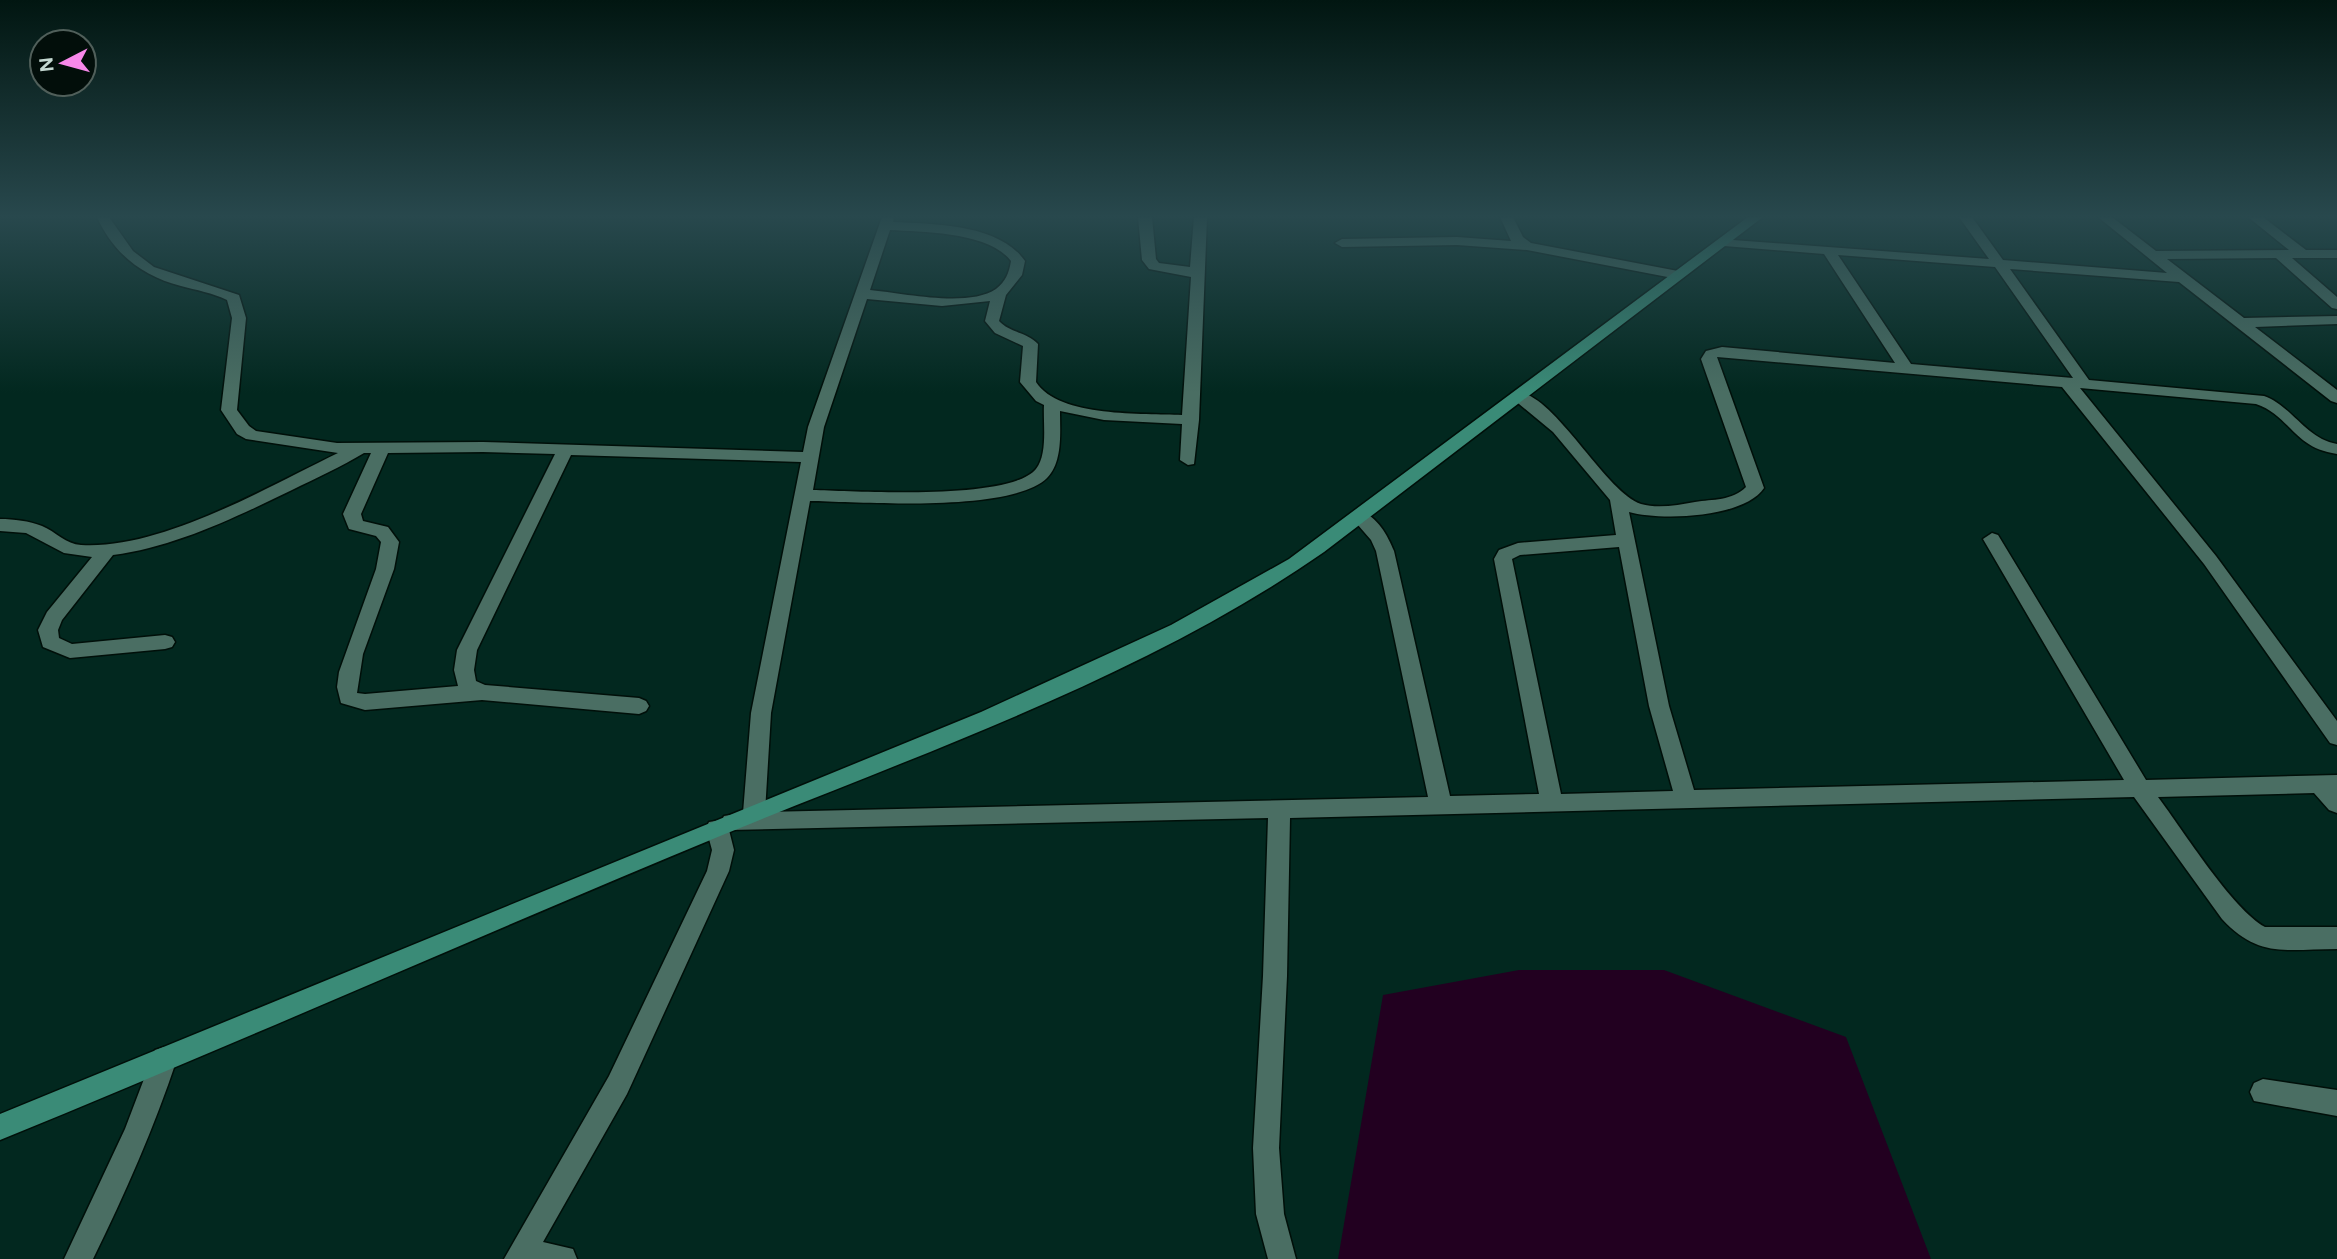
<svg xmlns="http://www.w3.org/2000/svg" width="2337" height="1259" font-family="Figtree,sans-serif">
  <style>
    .water { fill: #220020 }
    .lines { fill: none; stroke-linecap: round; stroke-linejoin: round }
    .minor-casing { stroke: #000f09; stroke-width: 3 }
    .primary-casing { stroke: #000f09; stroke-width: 3 }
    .minor { fill: #4a6e63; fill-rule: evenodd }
    .primary { fill: #3a8b77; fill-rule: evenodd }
  </style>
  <rect width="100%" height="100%" fill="#02281f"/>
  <polygon class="water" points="1519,970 1664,970 1846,1037 1931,1259 1338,1259 1383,995"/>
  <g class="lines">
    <g class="minor-casing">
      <g id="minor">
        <path d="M97,217H109L133,251L154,267L239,295L246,318L237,410L249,426L256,431L337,443L483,442L803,452L808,427L882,217H894L893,222C935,224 999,224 1025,261L1022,275L1006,295L999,321C1010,333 1027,332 1038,344L1036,382C1059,418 1144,413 1182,415L1191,277L1149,269L1142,260L1138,217H1152L1156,259L1159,263L1190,267L1194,217H1207L1199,420L1194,464L1188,465L1180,460L1182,424L1104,420L1060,411C1060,432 1063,462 1047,478C1011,513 861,502 810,501L771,713L765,812L1428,797L1376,551L1371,540L1351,517L1360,511C1377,516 1388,536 1394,551L1450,796L1539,794L1494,559L1499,550L1518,543L1616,535L1610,500L1553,432L1513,399L1511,396L1513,393C1549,384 1604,492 1641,504C1658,509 1678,505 1695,502C1713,499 1732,501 1746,487L1701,359L1706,351L1722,347L1895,363L1824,254L1724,246L1719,245V239L1989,259L1959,217H1972L2003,260L2167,273L2098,217H2112L2156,251L2289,250L2248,217H2263L2306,250H2337V258H2292L2337,297V309L2332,308L2276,258L2167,259L2244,318L2337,316V324L2255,327L2337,390V403L2331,401L2179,282L2010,269L2089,380L2264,396C2292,406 2306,439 2337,444V454C2293,448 2291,416 2256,404L2080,388L2216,556L2337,721V745L2330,743L2204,564L2062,387L1717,357L1764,488C1744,518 1661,521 1629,512L1669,706L1694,790L2124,780L1983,539L1992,533L1998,535L2146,780L2337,775V813L2329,810L2314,793L2158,797C2183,830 2232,909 2265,927H2337V949C2287,949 2259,959 2222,919L2134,797L1290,818L1287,976L1279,1148L1284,1214L1296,1259H1268L1256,1214L1253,1148L1263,976L1268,818L729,830L734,850L729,871L627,1094L543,1242L573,1249L577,1259H504L609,1076L707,871L712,850L706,828L709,822L722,820L724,816L743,813L751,713L801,462L571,455L477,650L474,670L476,681L485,685L639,698L646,701L649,706L646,711L639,714L482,700L365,710L341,703L337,687L339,672L376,569L381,542L376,536L349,529L343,514L371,453H364C341,467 316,478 292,490C236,517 175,547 113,555L62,620L58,630L59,638L72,644L165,635L172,637L175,642L172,647L165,649L70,658L43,647L38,630L47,612L92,557L64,553L26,533L0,531V519C14,519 29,521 42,526C56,532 66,544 81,545C160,550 268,487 338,453L246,439L237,434L221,410L232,318L227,300C213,293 196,290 181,286C142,276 113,253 97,217ZM890,230C924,232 989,232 1011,261C1009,273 1006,281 996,289C968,308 902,293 870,290ZM1838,255L1995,267L2073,378L1911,364ZM867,299L942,306L990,301L985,321L995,333L1023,346L1020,382L1036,401L1044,405C1043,423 1048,454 1036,469C1010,501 854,491 813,490L824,427ZM483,452L555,454L457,650L454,670L458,686L365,694L357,693L363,654L394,569L399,542L388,527L363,521L361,514L388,453ZM1619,547L1649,706L1673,791L1561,794L1512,559L1520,555Z"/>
        <polygon points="1500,217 1513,217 1523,237 1531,243 1678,271 1685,275 1678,279 1527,250 1457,245 1342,247 1335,243 1342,239 1457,237 1511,241"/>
        <path d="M164,1047L173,1050L177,1059C154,1128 125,1194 93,1259H64L125,1129L155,1050Z"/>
        <polygon points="2263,1079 2337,1090 2337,1116 2254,1101 2250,1092 2254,1083"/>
      </g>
    </g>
    <g class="primary-casing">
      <path id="primary" d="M1748,217H1763L1324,552C1146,676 925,752 725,834C483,934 243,1041 0,1140V1114L981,712L1171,625L1289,559Z"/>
    </g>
    <use href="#minor" class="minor"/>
    <use href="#primary" class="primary"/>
  </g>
  <linearGradient id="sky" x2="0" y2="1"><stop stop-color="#011611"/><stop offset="0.55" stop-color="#28484d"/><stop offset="1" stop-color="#28484d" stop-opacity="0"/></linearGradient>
  <rect width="2337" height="393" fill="url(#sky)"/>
  <g transform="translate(63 63) rotate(264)"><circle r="33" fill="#020e0a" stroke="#505f5a" stroke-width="2"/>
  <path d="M0-5L12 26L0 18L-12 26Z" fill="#f888ea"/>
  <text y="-10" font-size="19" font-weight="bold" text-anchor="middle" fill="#c4d8d1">N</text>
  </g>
</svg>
